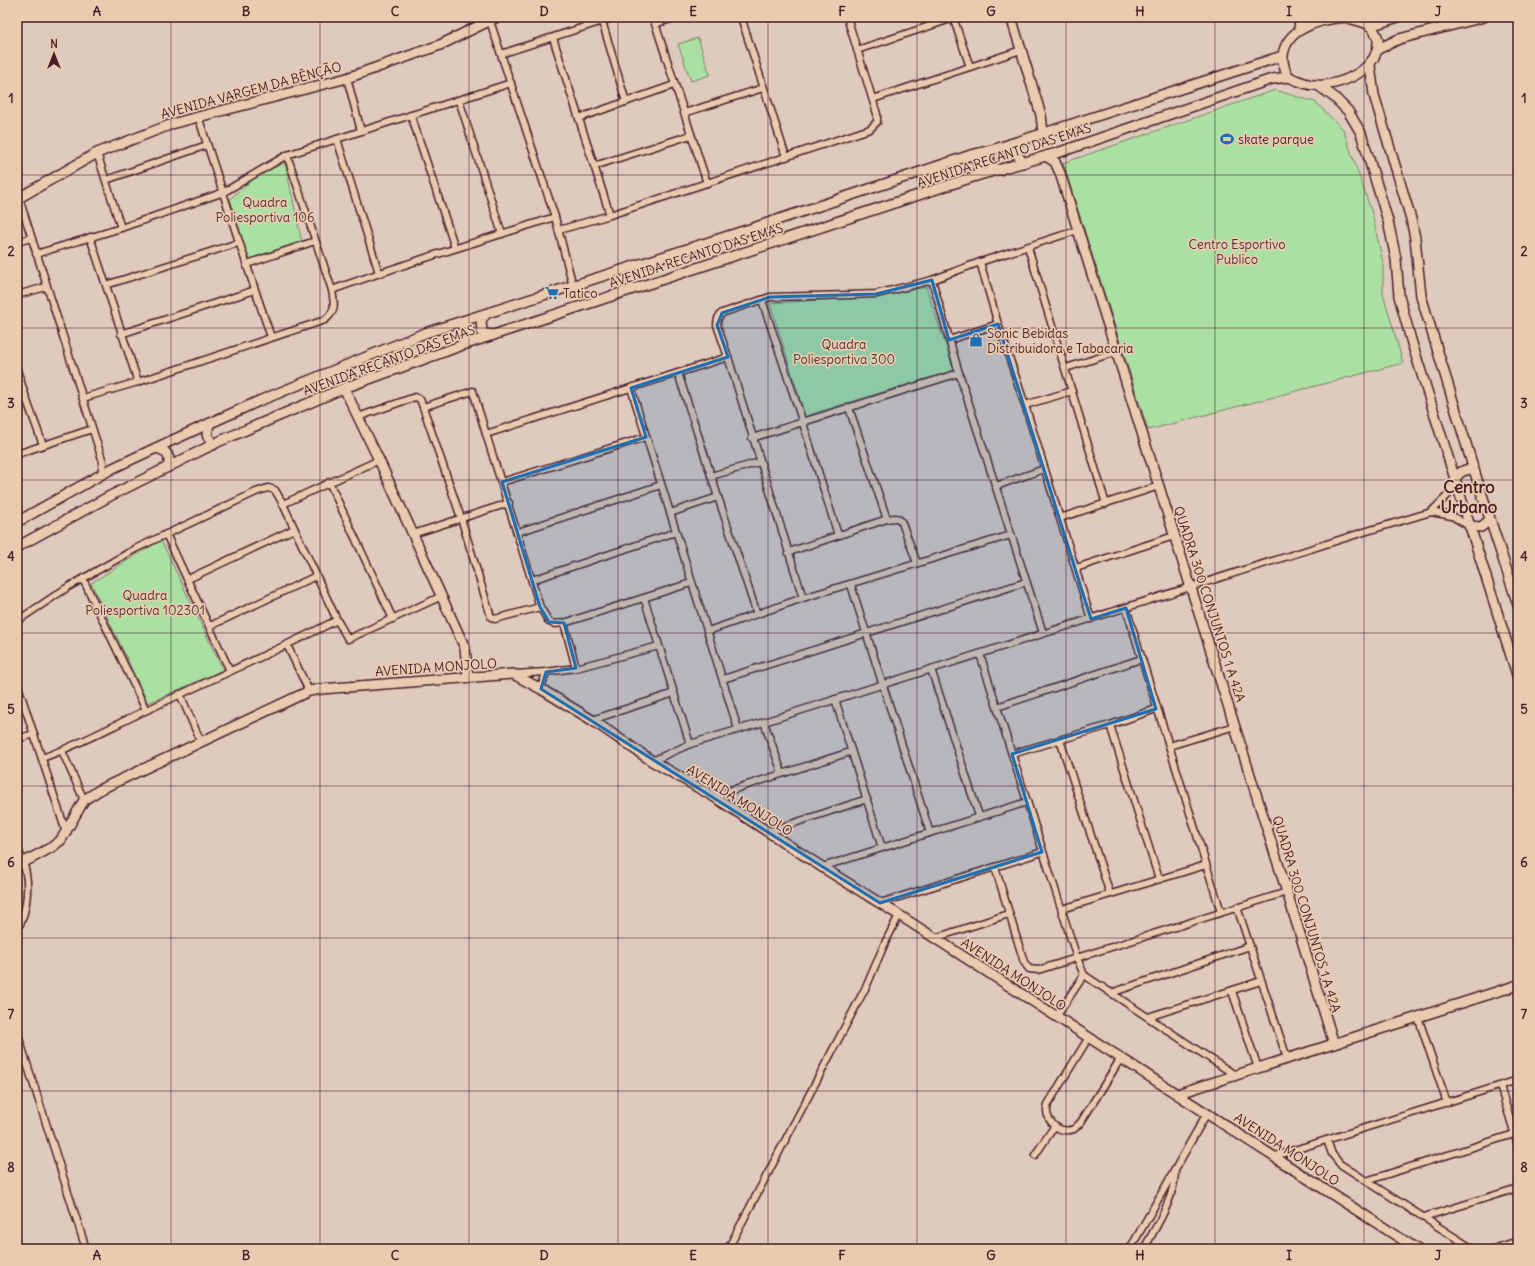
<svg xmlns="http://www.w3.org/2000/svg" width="1535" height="1266" font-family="Delius,sans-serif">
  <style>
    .green { fill: #aae0a2; stroke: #7a8066 }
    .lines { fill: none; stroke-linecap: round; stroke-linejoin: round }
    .street-casing { stroke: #4a1f2b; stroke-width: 9 }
    .secondary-casing { stroke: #4a1f2b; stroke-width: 12 }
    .street { stroke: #e9cbb0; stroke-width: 6 }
    .secondary { stroke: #e9cbb0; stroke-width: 9 }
    .marked { fill: #1f6fb2; fill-opacity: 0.2; stroke: #1f6fb2; stroke-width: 3; stroke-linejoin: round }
    .grid { fill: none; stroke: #4a1f2b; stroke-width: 1; stroke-opacity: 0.55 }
    .labels { text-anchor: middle; stroke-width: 3.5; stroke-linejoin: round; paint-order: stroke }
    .street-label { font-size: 13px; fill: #4a1f2b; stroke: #e9cbb0 }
    .poi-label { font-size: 13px; fill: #4a1f2b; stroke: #e9cbb0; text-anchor: start }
    .park-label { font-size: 13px; fill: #543237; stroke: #e9cbb0 }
    .district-label { font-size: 17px; font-weight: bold; fill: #4a1f2b; stroke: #e9cbb0 }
    .neatline { fill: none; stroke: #4a1f2b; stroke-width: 1.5 }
    .grid-label { font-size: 13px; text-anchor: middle; font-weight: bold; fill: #4a1f2b }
  </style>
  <rect width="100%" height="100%" fill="#dfcabe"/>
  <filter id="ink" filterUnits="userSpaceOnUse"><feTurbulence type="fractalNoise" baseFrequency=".025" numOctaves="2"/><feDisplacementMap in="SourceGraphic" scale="8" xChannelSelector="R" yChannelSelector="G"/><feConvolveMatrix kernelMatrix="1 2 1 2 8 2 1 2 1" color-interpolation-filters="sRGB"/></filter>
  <g filter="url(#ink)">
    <g class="green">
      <polygon points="698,38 710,75 691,81 678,44"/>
      <polygon points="1275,90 1315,102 1343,129 1372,213 1383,263 1383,293 1403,363 1148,430 1063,163"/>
      <polygon points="285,163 302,242 249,260 230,199 258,174"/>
      <polygon points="926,287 954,370 805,416 770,303 878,297"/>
      <polygon points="161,540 223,670 148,703 91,583"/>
    </g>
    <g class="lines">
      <g class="street-casing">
        <g id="street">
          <polyline points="653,17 707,183"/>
          <polyline points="741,17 786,157"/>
          <polyline points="953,17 970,67"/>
          <polyline points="490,21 555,217 573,286"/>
          <polyline points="602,21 626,102"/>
          <polyline points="655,24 677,17"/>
          <polyline points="553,38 610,215"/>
          <polyline points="857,50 954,18"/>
          <polyline points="501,54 615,17"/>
          <polyline points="347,78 361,131"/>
          <polyline points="873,99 1021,50"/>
          <polyline points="459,100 502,234"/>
          <polyline points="684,113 763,88"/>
          <polyline points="411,115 455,248"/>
          <path d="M198,116C222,190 246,264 271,337"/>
          <polyline points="579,118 674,85"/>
          <polyline points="337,139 379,273"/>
          <polyline points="97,153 121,228"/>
          <polyline points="594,166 691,135"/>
          <polyline points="106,180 207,145"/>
          <polyline points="19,198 103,462 101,475"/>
          <polyline points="559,230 610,215 870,129 877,122 877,114 847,17"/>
          <polyline points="90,237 138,382"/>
          <polyline points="17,242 31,238"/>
          <polyline points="1028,247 1106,504"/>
          <polyline points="36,254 121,228 224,192 287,155 511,83"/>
          <polyline points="980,262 998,324 1025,405 1091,619"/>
          <polyline points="247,264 315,241"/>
          <polyline points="932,280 959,373 1043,633"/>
          <polyline points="106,285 238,243"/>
          <path d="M332,290C405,263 480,241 555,217"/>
          <polyline points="17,295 46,287"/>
          <polyline points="762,300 803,423 838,535"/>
          <polyline points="121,334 255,290"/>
          <polyline points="949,340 998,324"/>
          <polyline points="728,357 803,598"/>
          <polyline points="1066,368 1116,352"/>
          <polyline points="17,370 26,398 43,445"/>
          <polyline points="678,373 718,497 757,614"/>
          <polyline points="631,388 738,729"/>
          <path d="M83,398L138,382L325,320C337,310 334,304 332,290L287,155"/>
          <polyline points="17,401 26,398"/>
          <polyline points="1025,405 1072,391"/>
          <polyline points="423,407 461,518 491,617 495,619 540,607"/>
          <polyline points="849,408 887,519"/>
          <path d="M358,417L415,397L420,399L423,407L473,391L486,434L728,357L717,325C717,320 718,316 722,313L770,297L851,295L876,294L893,290L932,280L980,262L1078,230"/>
          <polyline points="486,434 540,607 549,622 555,624 564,623 691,583"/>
          <polyline points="752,438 959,373"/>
          <polyline points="17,454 92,429"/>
          <polyline points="711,476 760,462"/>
          <polyline points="329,482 393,619"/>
          <polyline points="502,482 646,437"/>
          <polyline points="996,486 1044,469"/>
          <polyline points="283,504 379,460"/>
          <polyline points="1431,512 1448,495 1455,479"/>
          <polyline points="670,513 718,497"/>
          <polyline points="1060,518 1159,486"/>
          <polyline points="518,532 661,485"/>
          <polyline points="166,534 230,671"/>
          <polyline points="413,534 509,503"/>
          <path d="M789,552L887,519C894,518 898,516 902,523L917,563"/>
          <polyline points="1076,568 1174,536"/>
          <polyline points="83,579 146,710"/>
          <polyline points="188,579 294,529"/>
          <polyline points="532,580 676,532"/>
          <polyline points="851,585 930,833"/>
          <polyline points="644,598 690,744"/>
          <polyline points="1126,608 1221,912"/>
          <polyline points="17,621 68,587 137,548 256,492 268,488 275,490 283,504 337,620 348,639 442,596"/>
          <polyline points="564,623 576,668"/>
          <polyline points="210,626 316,576"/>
          <polyline points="708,631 803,598 1011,535"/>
          <polyline points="287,645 309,691"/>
          <polyline points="980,654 1077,958 1084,975 1235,1075"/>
          <polyline points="931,669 979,816"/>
          <polyline points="515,674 546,672 576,668 659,646"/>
          <polyline points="723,679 1026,582"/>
          <polyline points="17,683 66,832"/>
          <polyline points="541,689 546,672"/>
          <polyline points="180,694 201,742"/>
          <polyline points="835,699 882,848"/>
          <polyline points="997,707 1141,659"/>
          <polyline points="592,720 674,693"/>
          <polyline points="764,722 782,773"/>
          <polyline points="1110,725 1159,879"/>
          <polyline points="17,739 34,734"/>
          <polyline points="1060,740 1110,894"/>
          <polyline points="1169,746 1235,726"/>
          <polyline points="62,751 84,800"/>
          <polyline points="1012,754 1110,725 1156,709"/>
          <path d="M42,758C79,745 112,726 147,710C210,680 274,652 337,620"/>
          <polyline points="652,761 690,744 764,722 1364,532 1431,512 1452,516 1469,526"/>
          <polyline points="713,796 850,752"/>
          <polyline points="767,832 867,799"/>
          <path d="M17,847C20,855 25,865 26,874C29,889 26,917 17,929"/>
          <polyline points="1042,852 995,867 1024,962 1029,969 1038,970 1287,892"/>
          <polyline points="822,867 1027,802"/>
          <polyline points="880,903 995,867"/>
          <polyline points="1237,907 1287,1058"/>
          <polyline points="1062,909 1206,865"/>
          <polyline points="935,938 1009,914"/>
          <polyline points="1232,991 1258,1068"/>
          <polyline points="1111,993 1250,946"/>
          <polyline points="1056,1017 1084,975"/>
          <polyline points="1148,1017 1261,981"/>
          <polyline points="1418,1017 1447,1103"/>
          <polyline points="17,1032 86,1249"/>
          <path d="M1089,1037L1048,1104C1043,1119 1058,1135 1074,1129C1076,1127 1079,1124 1081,1122L1121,1058"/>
          <polyline points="1500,1086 1518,1145"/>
          <polyline points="1327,1140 1332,1154 1340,1164 1473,1249"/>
          <polyline points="1035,1155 1054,1127"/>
          <polyline points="1275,1156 1518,1080"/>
          <polyline points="1366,1181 1514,1134"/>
          <polyline points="1424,1217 1518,1188"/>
          <polyline points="728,1249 867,985 884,945 899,915"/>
          <polyline points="1130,1249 1207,1113"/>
          <path d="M1144,1249C1156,1226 1174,1200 1175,1173"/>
          <polyline points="1493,1249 1518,1241"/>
        </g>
      </g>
      <g class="secondary-casing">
        <g id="secondary">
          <polyline points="1011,17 1041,115 1043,133"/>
          <path d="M1346,17C1353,20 1363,21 1369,25C1373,28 1378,36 1378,41C1380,72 1330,92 1304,83C1300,81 1293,80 1290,77C1287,75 1285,70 1284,66C1280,52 1287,38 1300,30C1314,21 1330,18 1346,17Z"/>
          <polyline points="1370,26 1398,17"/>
          <polyline points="1299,30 1300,17"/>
          <polyline points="1378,49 1399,39 1484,17"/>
          <polyline points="1370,65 1374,95 1411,219 1415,238 1421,296 1474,470 1518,605"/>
          <polyline points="1319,86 1334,97 1348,111 1361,133 1388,221 1396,259 1399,296 1411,340 1518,678"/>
          <polyline points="1010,144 1023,163"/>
          <polyline points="995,149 991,152 988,160 992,167 1000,170"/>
          <polyline points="971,155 976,158 980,167 976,176"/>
          <polyline points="1046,156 1055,162 1060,173 1287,892 1334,1044"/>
          <polyline points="17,199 97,153 175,123 347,78 440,45 497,17"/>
          <polyline points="486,314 481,320 482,332 485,334 494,335"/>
          <path d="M457,323L466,325C472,333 469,339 461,345"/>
          <polyline points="344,388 379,460 465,648 468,677"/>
          <polyline points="209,424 207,435 213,445"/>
          <path d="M156,448C167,450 171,457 168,467"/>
          <path d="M1455,479C1459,472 1465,468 1474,470"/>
          <polyline points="17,522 113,468 173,440 259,401 425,333 756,227 971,155 995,149 1282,56"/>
          <polyline points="1469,526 1481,527 1490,520"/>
          <polyline points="17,547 110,496 220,441 344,388 460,346 976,176 1060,152 1272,79 1289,77"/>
          <polyline points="17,866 52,847 61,840 84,800 101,789 309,691 321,689 513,674 541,689 592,720 652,761 713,796 822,867 899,915 1417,1249"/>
          <polyline points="1177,1094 1518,985"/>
        </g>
      </g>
      <use href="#street" class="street"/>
      <use href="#secondary" class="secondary"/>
    </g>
  </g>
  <path class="marked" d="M932,280L949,340L998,324L1091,619L1126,608L1156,709L1012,754L1042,852L880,903L541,689L546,672L576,668L564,623L549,622L540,607L502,482L646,437L631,388L728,357L717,325L722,313L770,297L876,294Z"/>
  <path class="grid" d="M171,17V1249M320,17V1249M469,17V1249M618,17V1249M768,17V1249M917,17V1249M1066,17V1249M1215,17V1249M1364,17V1249M17,175H1518M17,328H1518M17,480H1518M17,633H1518M17,786H1518M17,938H1518M17,1091H1518"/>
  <defs>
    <g id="stadium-bare" transform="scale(1.08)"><path d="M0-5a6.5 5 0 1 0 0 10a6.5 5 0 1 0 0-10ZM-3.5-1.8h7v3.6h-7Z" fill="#1f6fb2" stroke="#e9cbb0" stroke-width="2.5" paint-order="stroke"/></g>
    <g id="supermarket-bare" transform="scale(1.08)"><path d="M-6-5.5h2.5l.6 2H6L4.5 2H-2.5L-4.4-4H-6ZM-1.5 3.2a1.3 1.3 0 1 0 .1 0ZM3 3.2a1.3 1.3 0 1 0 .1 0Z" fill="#1f6fb2" stroke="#e9cbb0" stroke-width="2.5" paint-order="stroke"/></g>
    <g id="shop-bare" transform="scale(1.08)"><path d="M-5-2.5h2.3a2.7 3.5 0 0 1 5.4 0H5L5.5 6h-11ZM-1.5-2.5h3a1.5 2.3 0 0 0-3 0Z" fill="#1f6fb2" stroke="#e9cbb0" stroke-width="2.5" paint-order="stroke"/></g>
  </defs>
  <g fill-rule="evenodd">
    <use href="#stadium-bare" x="1227" y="139"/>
    <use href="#supermarket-bare" x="552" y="293"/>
    <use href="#shop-bare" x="976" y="340"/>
  </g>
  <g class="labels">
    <g class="street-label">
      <text transform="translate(251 90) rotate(-15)" y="5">AVENIDA VARGEM DA BÊNÇÃO</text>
      <text transform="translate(1004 155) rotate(-18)" y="5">AVENIDA RECANTO DAS EMAS</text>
      <text transform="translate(696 255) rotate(-18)" y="5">AVENIDA RECANTO DAS EMAS</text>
      <text transform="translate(389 360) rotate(-20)" y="5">AVENIDA RECANTO DAS EMAS</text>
      <text transform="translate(1210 604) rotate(72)" y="5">QUADRA 300 CONJUNTOS 1 A 42A</text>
      <text transform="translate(436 667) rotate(-4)" y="5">AVENIDA MONJOLO</text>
      <text transform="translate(740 800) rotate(32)" y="5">AVENIDA MONJOLO</text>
      <text transform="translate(1307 914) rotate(73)" y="5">QUADRA 300 CONJUNTOS 1 A 42A</text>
      <text transform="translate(1014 974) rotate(33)" y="5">AVENIDA MONJOLO</text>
      <text transform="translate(1287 1149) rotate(33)" y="5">AVENIDA MONJOLO</text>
    </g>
    <g class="poi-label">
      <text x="1238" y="144">skate parque</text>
      <text x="563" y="298">Tatico</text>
      <text x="987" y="338">Sonic Bebidas<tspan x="987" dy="15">Distribuidora e Tabacaria</tspan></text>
    </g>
    <g class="park-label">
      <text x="265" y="207">Quadra<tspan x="265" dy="15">Poliesportiva 106</tspan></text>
      <text x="1237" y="249">Centro Esportivo<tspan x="1237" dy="15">Publico</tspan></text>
      <text x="844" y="349">Quadra<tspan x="844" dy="15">Poliesportiva 300</tspan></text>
      <text x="145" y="600">Quadra<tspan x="145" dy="15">Poliesportiva 102301</tspan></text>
    </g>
    <g class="district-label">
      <text x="1469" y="493">Centro<tspan x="1469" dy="20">Urbano</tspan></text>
    </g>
  </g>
  <rect width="1535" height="1266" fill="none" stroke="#e9cbb0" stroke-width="44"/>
  <g transform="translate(54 54)" stroke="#e9cbb0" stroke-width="3" paint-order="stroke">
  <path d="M0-3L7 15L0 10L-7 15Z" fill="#4a1f2b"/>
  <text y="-6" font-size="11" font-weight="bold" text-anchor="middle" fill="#4a1f2b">N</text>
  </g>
  <rect x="22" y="22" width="1491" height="1222" class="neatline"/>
  <g class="grid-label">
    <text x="97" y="16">A</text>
    <text x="246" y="16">B</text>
    <text x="395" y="16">C</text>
    <text x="544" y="16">D</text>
    <text x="693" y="16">E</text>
    <text x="842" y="16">F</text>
    <text x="991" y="16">G</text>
    <text x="1140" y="16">H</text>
    <text x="1289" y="16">I</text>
    <text x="1438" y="16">J</text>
    <text x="11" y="103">1</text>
    <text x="1524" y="103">1</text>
    <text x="11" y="256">2</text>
    <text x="1524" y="256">2</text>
    <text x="11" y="408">3</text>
    <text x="1524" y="408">3</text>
    <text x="11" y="561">4</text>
    <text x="1524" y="561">4</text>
    <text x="11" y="714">5</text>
    <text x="1524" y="714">5</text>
    <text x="11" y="867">6</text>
    <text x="1524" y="867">6</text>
    <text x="11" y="1019">7</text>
    <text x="1524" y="1019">7</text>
    <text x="11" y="1172">8</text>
    <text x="1524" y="1172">8</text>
    <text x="97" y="1260">A</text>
    <text x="246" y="1260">B</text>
    <text x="395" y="1260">C</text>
    <text x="544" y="1260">D</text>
    <text x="693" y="1260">E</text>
    <text x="842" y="1260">F</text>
    <text x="991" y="1260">G</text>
    <text x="1140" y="1260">H</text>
    <text x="1289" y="1260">I</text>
    <text x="1438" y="1260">J</text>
  </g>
</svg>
